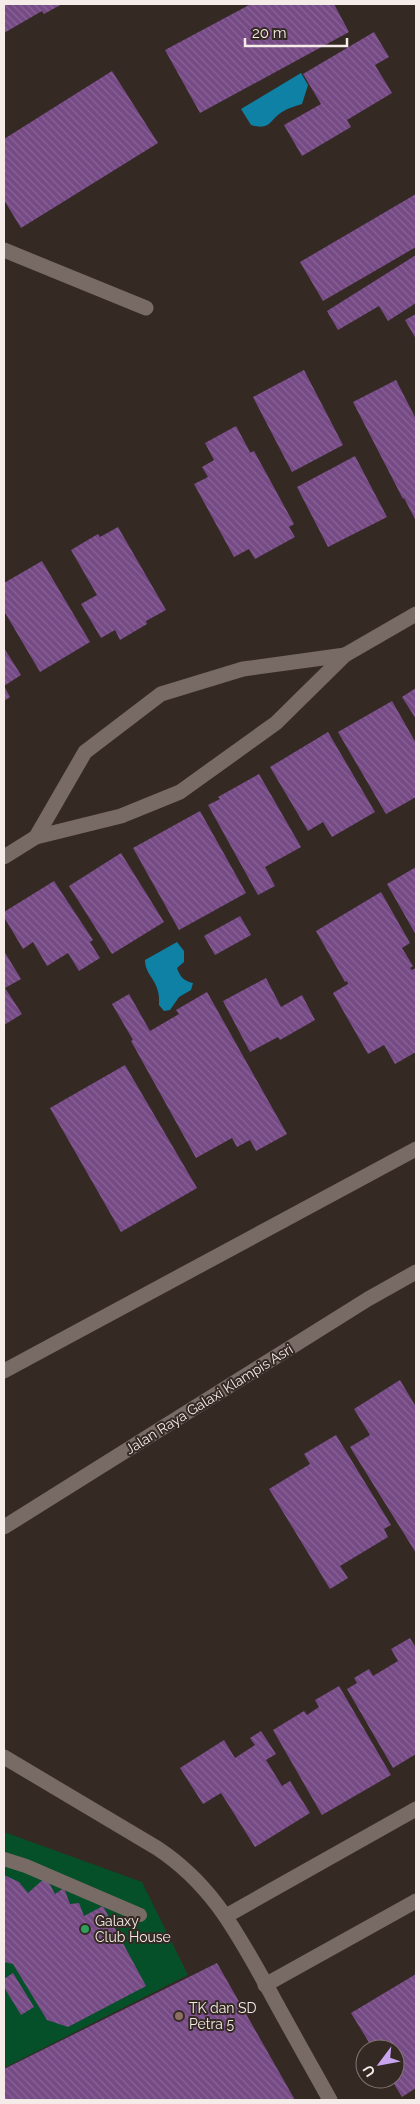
<svg xmlns="http://www.w3.org/2000/svg" width="420" height="2104" font-family="Raleway,sans-serif">
  <style>
    .grass { fill: #054f29 }
    .water { fill: #0f81a4 }
    .building { fill: url(#building-back-hatch) }
    .lines { fill: none; stroke-linecap: round; stroke-linejoin: round }
    .lane { stroke: #786a64; stroke-width: 14 }
    .street { stroke: #786a64; stroke-width: 15 }
    .leisure-dot { fill: #2e9e5b; stroke: #352924; stroke-width: 2 }
    .education-dot { fill: #8d6e63; stroke: #352924; stroke-width: 2 }
    .labels { text-anchor: middle; stroke-width: 4; stroke-linejoin: round; paint-order: stroke }
    .street-label { font-size: 14px; fill: #f5ece9; stroke: #352924 }
    .poi-label { font-size: 14px; fill: #f5ece9; stroke: #352924; text-anchor: start }
  </style>
  <defs>
    <pattern id="building-back-hatch" width="6" height="6" patternUnits="userSpaceOnUse" patternTransform="scale(1.25)"><rect width="6" height="6" fill="#754a85"/><path d="M-1 5l2 2M0 0l6 6M5-1l2 2" fill="none" stroke="#896496"/></pattern>
  </defs>
  <rect width="100%" height="100%" fill="#352924"/>
  <polygon class="grass" points="4,1832 142,1882 188,1975 4,2068"/>
  <g class="water">
    <path d="M301,73L308,85L302,104C296,106 288,108 282,112C269,120 271,131 251,125L241,109Z"/>
    <path d="M177,942L184,951V962L177,968C180,977 184,981 193,983L191,990L179,997L170,1010L164,1011L159,1005C161,980 145,977 145,960Z"/>
  </g>
  <g class="building">
    <polygon points="4,4 62,4 44,14 42,11 4,33"/>
    <polygon points="251,4 334,4 349,32 200,113 165,50"/>
    <polygon points="374,32 389,57 375,65 392,93 347,120 351,127 302,156 284,125 321,104 303,74"/>
    <polygon points="112,71 158,143 21,228 4,200 4,139"/>
    <polygon points="416,194 416,247 323,301 300,262"/>
    <polygon points="416,255 416,303 388,321 379,306 338,330 327,311"/>
    <polygon points="416,314 416,339 405,320"/>
    <polygon points="304,370 343,445 292,472 253,397"/>
    <polygon points="396,380 416,419 416,521 404,498 403,499 353,402"/>
    <polygon points="236,426 250,452 249,453 254,451 294,524 289,527 295,537 255,559 249,549 234,557 194,484 208,477 202,467 214,460 205,443"/>
    <polygon points="355,456 387,517 328,547 297,487"/>
    <polygon points="118,527 166,610 146,621 147,624 120,640 115,630 101,638 81,604 97,595 71,550 98,534 100,537"/>
    <polygon points="42,561 90,642 40,672 4,611 4,583"/>
    <polygon points="4,648 21,675 4,686 10,697 4,701"/>
    <polygon points="416,688 416,719 402,697"/>
    <polygon points="392,701 416,743 416,797 386,814 338,732"/>
    <polygon points="328,732 375,812 332,837 323,822 308,831 270,767"/>
    <polygon points="259,774 301,847 265,867 275,886 258,895 208,805 220,799 218,797"/>
    <polygon points="200,811 246,893 179,930 133,848"/>
    <polygon points="121,853 164,922 112,954 69,886"/>
    <polygon points="416,867 416,935 387,884"/>
    <polygon points="54,881 93,940 90,942 100,958 79,971 68,953 47,966 33,942 23,949 4,917 4,912"/>
    <polygon points="381,892 410,943 402,948 413,966 410,968 412,970 416,968 416,1052 395,1064 384,1045 368,1054 333,993 348,984 347,981 345,982 316,931"/>
    <polygon points="240,916 251,935 215,955 204,936"/>
    <polygon points="4,951 21,979 5,988 22,1014 4,1025"/>
    <polygon points="266,978 281,1007 302,995 315,1020 280,1040 278,1037 250,1052 223,1001"/>
    <polygon points="207,992 287,1134 256,1151 250,1140 237,1147 232,1138 196,1158 131,1041 133,1040 112,1004 129,994 150,1031 179,1014 176,1010"/>
    <polygon points="125,1065 197,1188 121,1232 50,1108"/>
    <polygon points="400,1380 416,1407 416,1553 350,1447 370,1435 354,1409"/>
    <polygon points="336,1435 391,1525 384,1529 388,1537 340,1566 348,1578 330,1589 269,1489 310,1464 304,1454"/>
    <polygon points="410,1638 416,1648 416,1754 393,1768 347,1689 357,1683 354,1678 369,1669 373,1676 398,1661 391,1649"/>
    <polygon points="339,1686 391,1775 322,1815 273,1730 304,1711 307,1715 319,1707 315,1700"/>
    <polygon points="261,1731 276,1754 266,1760 282,1786 290,1781 310,1813 255,1847 221,1793 203,1804 180,1768 224,1740 235,1758 255,1745 250,1738"/>
    <polygon points="4,1875 19,1882 28,1893 46,1877 55,1894 64,1888 70,1904 79,1903 84,1916 103,1906 146,1986 68,2027 47,2020 13,1964 4,1962"/>
    <polygon points="217,1963 295,2100 4,2100 4,2069"/>
    <polygon points="13,1973 34,2007 21,2015 4,1987 4,1979"/>
    <polygon points="416,1974 416,2088 402,2097 391,2079 395,2079 395,2049 373,2049 351,2013"/>
  </g>
  <g class="lines">
    <polyline class="lane" points="4,1859 26,1866 140,1915"/>
    <g class="street">
      <polyline points="4,250 146,308"/>
      <polyline points="36,837 85,752 161,694 243,669 345,655"/>
      <polyline points="4,857 36,837 121,816 180,792 276,723 345,655 416,614"/>
      <polyline points="4,1371 416,1149"/>
      <polyline points="4,1527 368,1299 416,1272"/>
      <path d="M4,1757L157,1848C213,1885 237,1933 269,1990C289,2027 310,2064 330,2100"/>
      <polyline points="226,1916 416,1809"/>
      <polyline points="265,1985 416,1901"/>
    </g>
  </g>
  <circle class="leisure-dot" cx="85" cy="1929" r="5"/>
  <circle class="education-dot" cx="179" cy="2016" r="5"/>
  <g class="labels">
    <g class="street-label">
      <text transform="translate(209 1399) rotate(-32)" y="5">Jalan Raya Galaxi Klampis Asri</text>
    </g>
    <g class="poi-label">
      <text x="95" y="1926">Galaxy<tspan x="95" dy="16">Club House</tspan></text>
      <text x="189" y="2013">TK dan SD<tspan x="189" dy="16">Petra 5</tspan></text>
    </g>
  </g>
  <rect width="420" height="2104" fill="none" stroke="#f5ece9" stroke-width="10"/>
  <g transform="translate(380 2064) rotate(238)"><circle r="24" fill="#352924" stroke="#827773"/>
  <path d="M0-4L9 19L0 12L-9 19Z" fill="#c8a5ee"/>
  <text y="-8" font-size="14" font-weight="bold" text-anchor="middle" fill="#f5ece9">U</text>
  </g>
  <path d="M245 38v8h102v-8" fill="none" stroke="#f5ece9" stroke-width="2.5"/>
  <text x="252" y="38" font-size="15" fill="#f5ece9" stroke="#352924" stroke-width="4" paint-order="stroke">20 m</text>
</svg>
